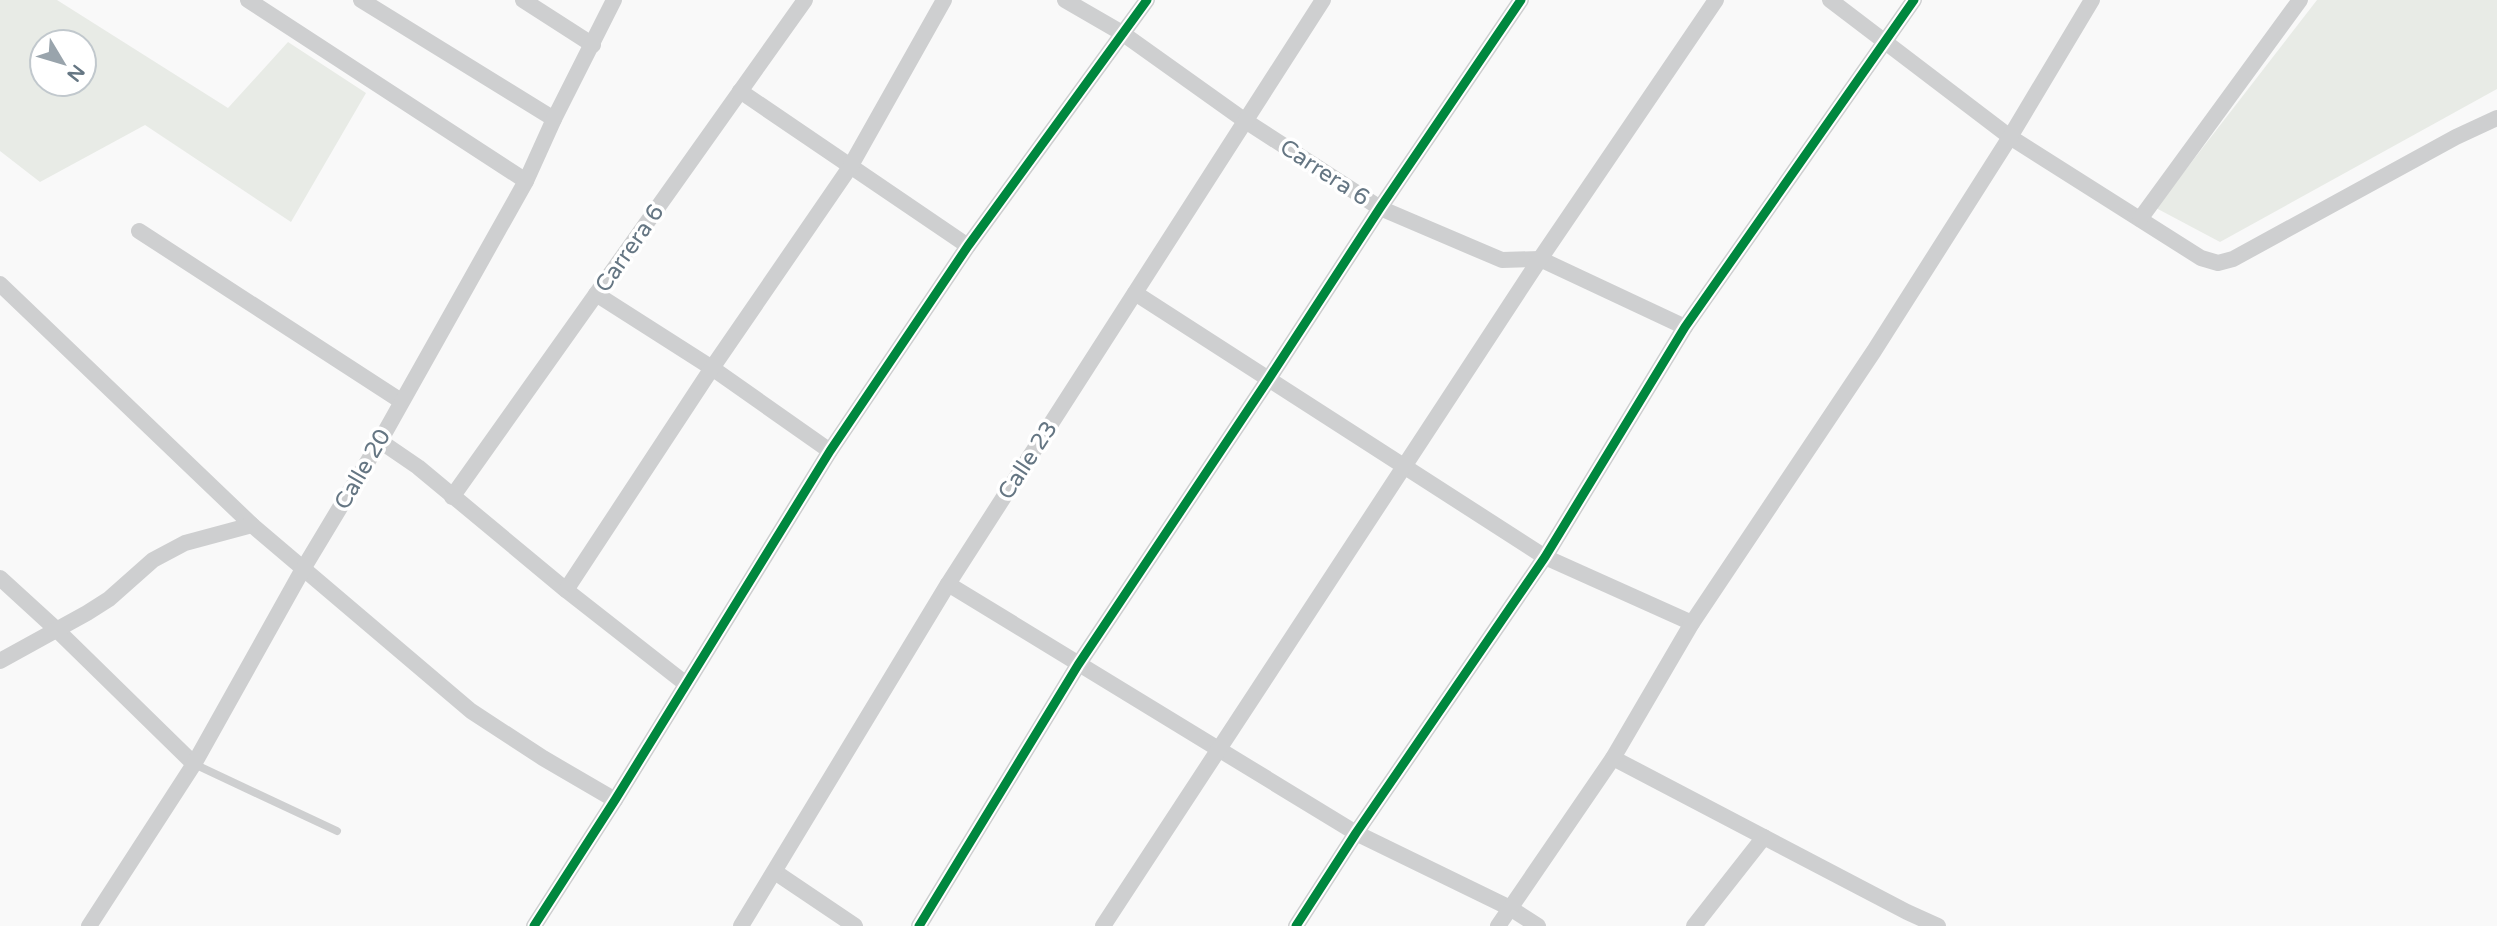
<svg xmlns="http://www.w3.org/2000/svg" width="2497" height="926" font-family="'Varela Round',sans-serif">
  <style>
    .green { fill: #e8ebe6; fill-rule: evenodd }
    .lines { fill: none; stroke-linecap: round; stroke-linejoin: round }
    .service { stroke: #cecfd0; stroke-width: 8 }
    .minor { stroke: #cecfd0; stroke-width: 16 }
    .cycleway-casing { stroke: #fff; stroke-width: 13 }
    .cycleway { stroke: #00873e; stroke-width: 9 }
    .labels { text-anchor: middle; stroke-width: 7; stroke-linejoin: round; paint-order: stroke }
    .street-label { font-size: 23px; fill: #657683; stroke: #fff }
  </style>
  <rect width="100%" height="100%" fill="#f9f9f9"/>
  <g class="green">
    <path d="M0,0H57L228,108L288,42L366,93L291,222L145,125L40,182L0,151ZM84,42V84H42V42Z"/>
    <polygon points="2317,0 2497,0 2497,89 2220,242 2156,208"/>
  </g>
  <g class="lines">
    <polyline class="service" points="194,764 337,831"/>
    <g class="minor">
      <polyline points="248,0 526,181"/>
      <polyline points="361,0 554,119"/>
      <polyline points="523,0 593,45"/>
      <polyline points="1065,0 1122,33 1244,120 1380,208 1502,260 1540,259 1685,327"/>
      <polyline points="1830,0 2010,137 2201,258 2218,263 2233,259 2456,137 2497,118"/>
      <polyline points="740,91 968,246"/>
      <polyline points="2140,219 2300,0"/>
      <polyline points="139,231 401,401"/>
      <polyline points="0,284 252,525 471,711 543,758 615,800"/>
      <polyline points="1135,293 1545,557 1692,623"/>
      <polyline points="596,294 712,368 830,451"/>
      <polyline points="380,441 418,467 566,590 686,684"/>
      <polyline points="452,497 805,0"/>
      <polyline points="0,578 57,630 194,764"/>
      <polyline points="948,584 1356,833 1510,908 1538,926"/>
      <polyline points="566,590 712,368 850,167 944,0"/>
      <polyline points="0,661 87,613 109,599 153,560 185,543 252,525"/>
      <polyline points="1613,758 1907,912 1938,926"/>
      <polyline points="775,872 855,926"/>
      <polyline points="89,926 194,764 303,569 380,441 526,181 554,119 614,0"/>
      <polyline points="534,926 615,800 830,451 968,246 1147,0"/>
      <polyline points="741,926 948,584 1323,0"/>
      <polyline points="919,926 1078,665 1268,380 1380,208 1521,0"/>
      <polyline points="1103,926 1540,259 1716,0"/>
      <polyline points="1296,926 1356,833 1545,557 1685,327 1914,0"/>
      <polyline points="1498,926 1613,758 1692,623 1874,351 2010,137 2092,0"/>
      <polyline points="1694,926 1764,837"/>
    </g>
    <g class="cycleway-casing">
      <g id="cycleway">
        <polyline points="534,926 615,800 830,451 968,246 1147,0"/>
        <polyline points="919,926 1078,665 1268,380 1380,208 1521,0"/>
        <polyline points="1296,926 1356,833 1545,557 1685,327 1914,0"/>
      </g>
    </g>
    <use href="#cycleway" class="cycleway"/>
  </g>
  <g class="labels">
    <g class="street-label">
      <text transform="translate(1325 172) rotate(33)" y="8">Carrera 6</text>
      <text transform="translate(629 248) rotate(-55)" y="8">Carrera 6</text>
      <text transform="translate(1027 460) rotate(-57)" y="8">Calle 23</text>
      <text transform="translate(362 469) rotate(-60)" y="8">Calle 20</text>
    </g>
  </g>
  <g transform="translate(63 63) rotate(128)"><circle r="33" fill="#ffffff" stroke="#c1c8cd" stroke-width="2"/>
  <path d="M0-5L12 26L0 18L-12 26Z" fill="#99a4ac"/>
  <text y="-10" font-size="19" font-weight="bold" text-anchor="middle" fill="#657683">N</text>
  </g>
</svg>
